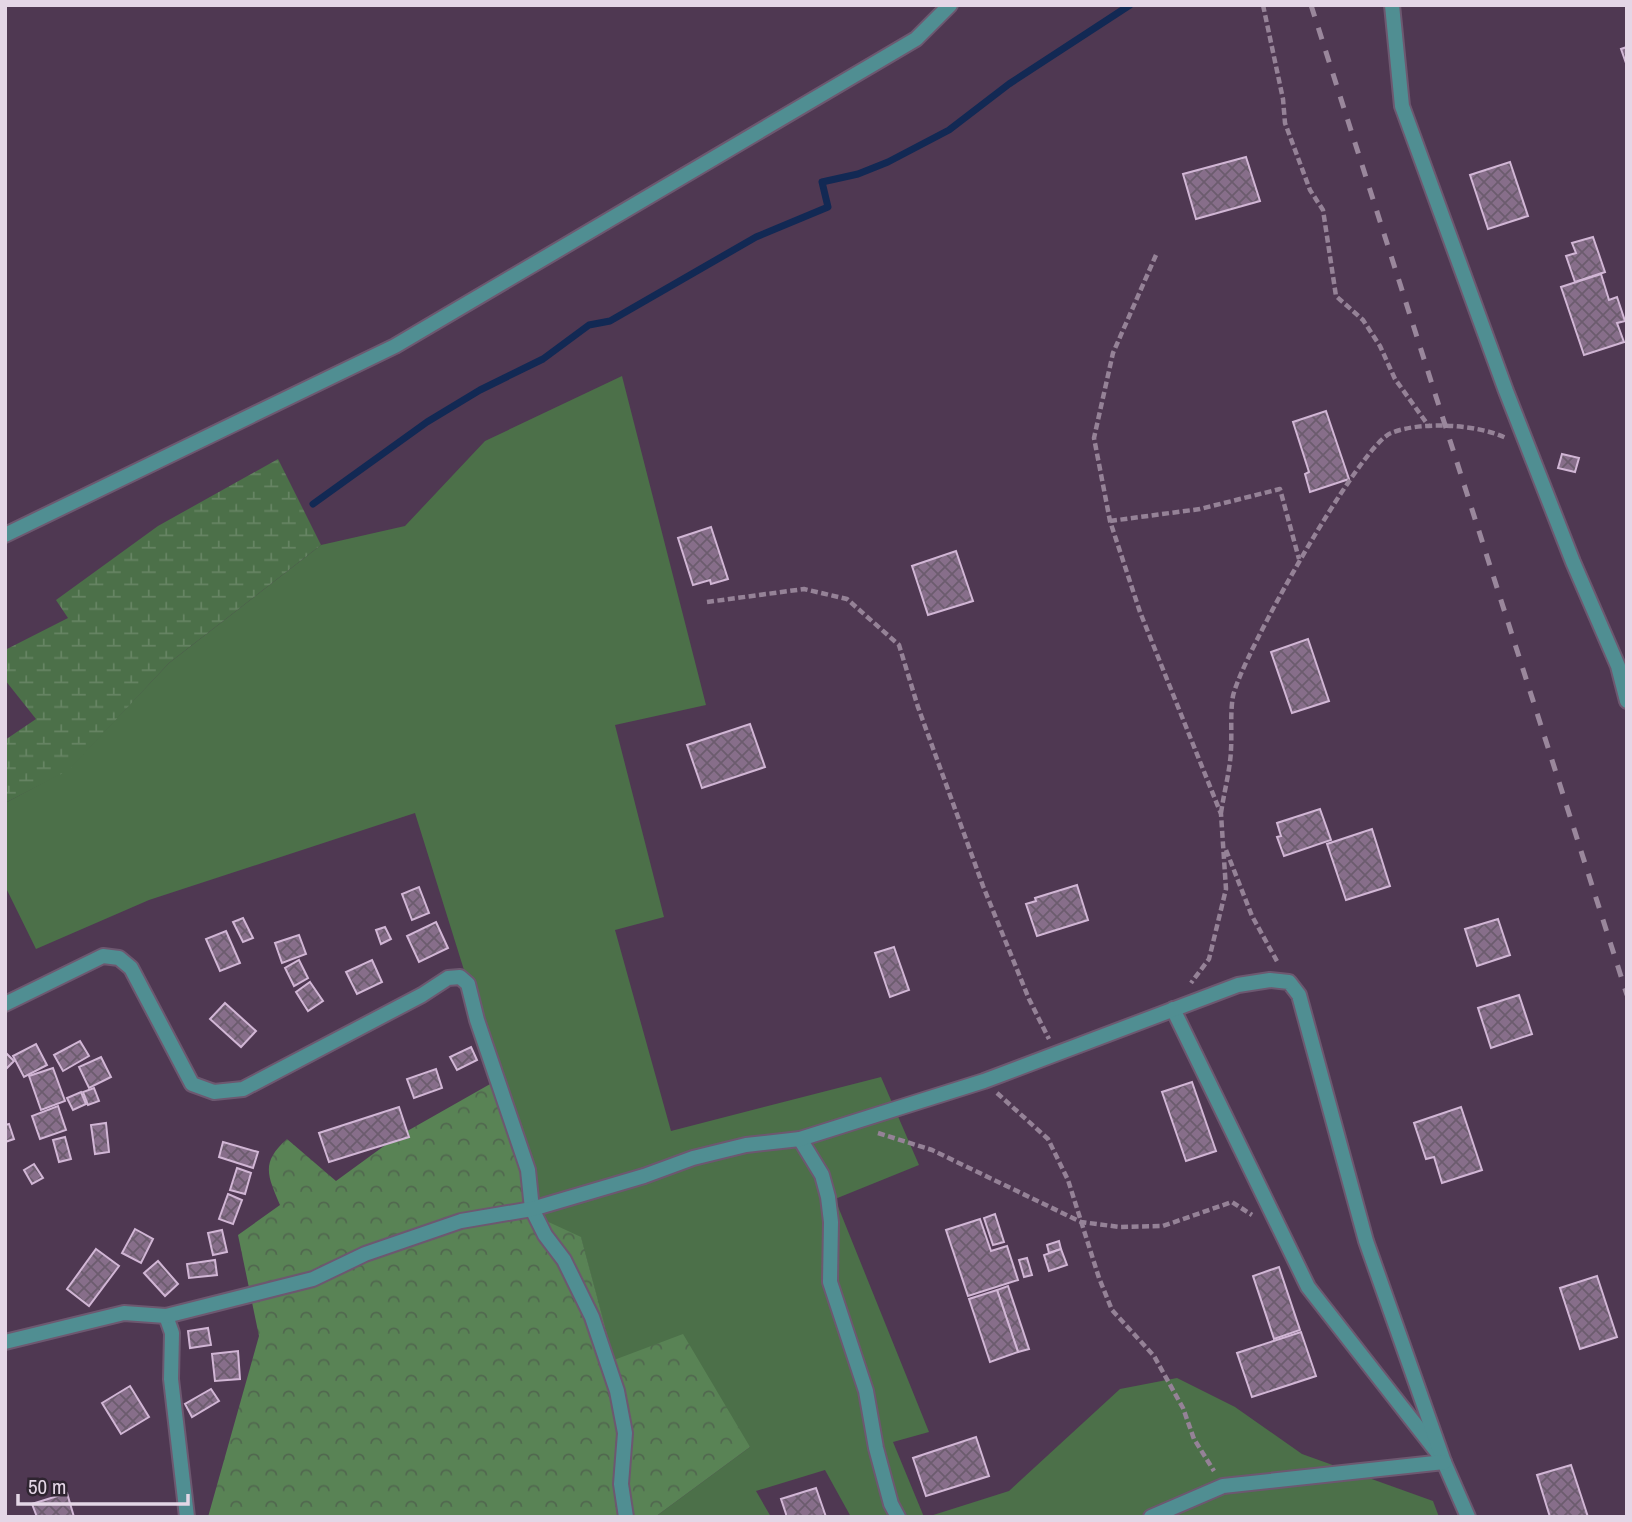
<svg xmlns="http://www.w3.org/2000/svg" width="1632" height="1522" font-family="'Archivo Narrow',sans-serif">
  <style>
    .green { fill: #4c7049 }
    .forest { fill: url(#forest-crowns) }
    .wetland { fill: url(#wetland-marsh) }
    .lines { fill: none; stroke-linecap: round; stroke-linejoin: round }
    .stream { stroke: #122954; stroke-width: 7 }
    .building { fill: url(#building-cross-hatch); stroke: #d1b6d5; stroke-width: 2 }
    .street-casing { stroke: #6d5870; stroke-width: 18 }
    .path { stroke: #958297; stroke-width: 4.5; stroke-dasharray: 7 3.5; stroke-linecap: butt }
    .street { stroke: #508e92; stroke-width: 14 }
    .rail { stroke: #9a879c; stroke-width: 5; stroke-dasharray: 12 12; stroke-linecap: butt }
  </style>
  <defs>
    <pattern id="forest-crowns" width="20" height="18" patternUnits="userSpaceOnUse" patternTransform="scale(1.75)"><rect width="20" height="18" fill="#598355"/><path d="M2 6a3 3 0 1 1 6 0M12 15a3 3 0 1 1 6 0" fill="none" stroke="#51684f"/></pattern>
    <pattern id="wetland-marsh" width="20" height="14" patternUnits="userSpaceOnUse" patternTransform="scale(1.75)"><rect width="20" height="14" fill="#4c7049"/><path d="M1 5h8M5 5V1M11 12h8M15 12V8" fill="none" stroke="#668463"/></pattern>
    <pattern id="building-cross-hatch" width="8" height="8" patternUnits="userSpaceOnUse" patternTransform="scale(1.75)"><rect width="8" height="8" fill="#876e8a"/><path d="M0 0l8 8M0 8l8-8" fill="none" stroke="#6c5c6e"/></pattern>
  </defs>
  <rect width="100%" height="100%" fill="#4f3852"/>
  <g class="green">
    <polygon points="622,376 706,705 615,725 664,917 615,930 671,1131 881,1077 919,1165 835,1199 929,1432 893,1442 924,1517 851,1517 825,1470 756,1491 771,1517 655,1517 750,1447 614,1361 581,1238 542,1220 415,813 149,900 36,949 5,886 5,803 69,769 169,663 321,545 405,526 485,441"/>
    <polygon points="1177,1378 1235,1407 1302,1454 1433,1501 1439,1517 927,1517 1009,1491 1120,1389"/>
  </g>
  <path class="forest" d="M499,1079L542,1219L581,1237L614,1360L683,1334L750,1447L655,1517H208L259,1336L238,1235L280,1205C268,1176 260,1163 287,1139L336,1181L395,1138Z"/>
  <polygon class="wetland" points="278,459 321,545 169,663 69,770 5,803 5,740 36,719 5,680 5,650 68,618 56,600 158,526"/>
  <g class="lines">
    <polyline class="stream" points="313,504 427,422 480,390 543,359 589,325 610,321 756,237 828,207 822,182 858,174 888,162 949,130 1009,84 1130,5"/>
  </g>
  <g class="building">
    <polygon points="1627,47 1627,66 1621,49"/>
    <polygon points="1246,157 1260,201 1196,219 1183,174"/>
    <polygon points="1510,162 1528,216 1488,229 1470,175"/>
    <polygon points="1593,237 1605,272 1575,282 1566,256 1576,253 1572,243"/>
    <polygon points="1601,274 1609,300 1617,297 1625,321 1617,323 1624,342 1584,355 1561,287"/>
    <polygon points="1326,411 1349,479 1310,492 1305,474 1309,472 1293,422"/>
    <polygon points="1562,454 1579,458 1575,472 1558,468"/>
    <polygon points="711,527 728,579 711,584 710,580 693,585 678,538"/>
    <polygon points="956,551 973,601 928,615 912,566"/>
    <polygon points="1308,639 1329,701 1292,713 1271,652"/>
    <polygon points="750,724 765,767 702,788 687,745"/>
    <polygon points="1320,809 1331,840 1284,856 1277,837 1281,836 1277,823"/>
    <polygon points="1372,829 1390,886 1346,900 1327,844"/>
    <polygon points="1077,885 1088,920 1037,936 1026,904 1036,901 1035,898"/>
    <polygon points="419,887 429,913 412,920 402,894"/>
    <polygon points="243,918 253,938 243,942 233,922"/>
    <polygon points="1498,919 1510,955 1477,966 1465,929"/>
    <polygon points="436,922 448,948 419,962 407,936"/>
    <polygon points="385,927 391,939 381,944 376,930"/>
    <polygon points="226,931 240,963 220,971 206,939"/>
    <polygon points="299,935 306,954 282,963 275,943"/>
    <polygon points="894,947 909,990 890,997 875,953"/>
    <polygon points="299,960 308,978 294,986 285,968"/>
    <polygon points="372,960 382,982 357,994 346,972"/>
    <polygon points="310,982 323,1001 308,1011 296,992"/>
    <polygon points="1519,995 1532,1034 1491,1048 1478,1008"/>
    <polygon points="225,1003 256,1031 241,1047 210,1019"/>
    <polygon points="80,1041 89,1056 63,1071 54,1055"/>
    <polygon points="36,1044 47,1065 24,1077 13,1056"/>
    <polygon points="471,1047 477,1060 457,1070 450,1057"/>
    <polygon points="5,1052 14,1061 5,1070"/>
    <polygon points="101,1057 111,1077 89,1088 79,1067"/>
    <polygon points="53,1068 65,1101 41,1110 29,1076"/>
    <polygon points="436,1069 442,1088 414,1098 407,1079"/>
    <polygon points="1192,1082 1216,1151 1186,1161 1162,1092"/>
    <polygon points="94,1088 99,1101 88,1105 83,1092"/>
    <polygon points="81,1092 86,1104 73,1110 67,1098"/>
    <polygon points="58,1106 66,1130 40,1139 32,1116"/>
    <polygon points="399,1107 409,1137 329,1162 319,1133"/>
    <polygon points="1461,1107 1482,1170 1442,1183 1434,1157 1426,1159 1414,1123"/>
    <polygon points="106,1123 109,1152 95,1154 91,1125"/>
    <polygon points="9,1124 14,1139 5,1142 5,1125"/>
    <polygon points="65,1137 71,1159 59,1162 53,1140"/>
    <polygon points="223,1142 258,1152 253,1168 219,1157"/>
    <polygon points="34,1164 43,1178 32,1184 24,1170"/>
    <polygon points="237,1168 251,1173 245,1194 230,1190"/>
    <polygon points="228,1194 242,1200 233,1224 219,1219"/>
    <polygon points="995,1214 1004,1242 993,1245 984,1218"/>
    <polygon points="980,1219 991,1251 1007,1246 1018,1280 968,1296 946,1230"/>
    <polygon points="135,1229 153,1239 141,1263 122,1253"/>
    <polygon points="222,1230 227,1252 213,1255 208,1233"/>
    <polygon points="1059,1241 1061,1249 1049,1253 1047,1245"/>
    <polygon points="96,1249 119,1266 89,1306 67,1289"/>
    <polygon points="1061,1249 1067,1265 1049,1271 1044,1255"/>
    <polygon points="1027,1258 1032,1275 1024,1277 1019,1260"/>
    <polygon points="215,1260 217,1275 189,1278 187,1264"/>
    <polygon points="158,1261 178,1284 165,1296 144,1273"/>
    <polygon points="1279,1267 1300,1330 1274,1339 1253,1276"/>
    <polygon points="1597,1276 1617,1337 1580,1349 1560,1288"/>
    <polygon points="1008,1286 1029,1349 1018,1352 997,1290"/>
    <polygon points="997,1290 1018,1352 990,1362 969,1299"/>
    <polygon points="208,1328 211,1345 190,1348 188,1331"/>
    <polygon points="1301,1332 1316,1376 1252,1397 1237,1353"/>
    <polygon points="238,1351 240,1379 215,1381 212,1354"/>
    <polygon points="130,1386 149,1417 121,1434 102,1403"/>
    <polygon points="211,1389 219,1401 192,1417 185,1404"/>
    <polygon points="976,1437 989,1476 926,1496 913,1458"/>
    <polygon points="1571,1465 1588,1517 1550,1517 1537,1475"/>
    <polygon points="816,1488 826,1517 787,1517 781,1499"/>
    <polygon points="67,1493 74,1517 37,1517 32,1504"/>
  </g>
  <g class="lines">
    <g class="street-casing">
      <g id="street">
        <polyline points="1392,5 1402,106 1506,391 1573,562 1618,666 1627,701"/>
        <polyline points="5,535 395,346 916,39 950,5"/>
        <polyline points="5,1004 103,956 119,958 131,968 192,1084 214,1092 243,1089 422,995 448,978 460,977 468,984 477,1020 528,1170 532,1209 545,1235 564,1260 592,1317 617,1391 625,1433 621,1484 626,1517"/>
        <polyline points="1173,1009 1308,1287 1437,1452"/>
        <polyline points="800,1139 822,1175 828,1197 831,1222 830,1282 866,1391 876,1448 891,1504 898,1517"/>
        <polyline points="166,1316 172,1333 171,1379 187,1517"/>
        <polyline points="5,1342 124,1313 166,1316 313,1279 365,1254 461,1221 532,1209 644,1176 693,1158 746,1145 800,1139 984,1081 1238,985 1270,980 1289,982 1299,995 1366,1241 1444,1462 1468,1517"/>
        <polyline points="1151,1517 1223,1486 1444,1462"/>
      </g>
    </g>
    <g class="path">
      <polyline points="1263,5 1283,99 1285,123 1310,190 1323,210 1336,296 1363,320 1380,346 1395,379 1428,425"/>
      <polyline points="1156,255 1113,353 1094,438 1110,521 1140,612 1221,814 1226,889 1209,959 1191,983"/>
      <polyline points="1110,521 1200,509 1280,489 1299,559"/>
      <polyline points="707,602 804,589 847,599 899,645 918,707 983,886 1029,999 1049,1039"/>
      <path d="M1221,813C1224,792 1230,771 1231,750C1232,733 1230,713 1233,696C1241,658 1359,446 1391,433C1421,421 1477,424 1506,438"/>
      <polyline points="1226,850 1252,916 1278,963"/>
      <polyline points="997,1093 1048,1139 1068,1180 1099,1278 1112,1310 1154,1356 1183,1408 1194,1439 1214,1471"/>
      <polyline points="878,1133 932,1150 1081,1222 1120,1227 1163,1226 1232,1202 1252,1215"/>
    </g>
    <use href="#street" class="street"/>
    <polyline class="rail" points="1311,5 1627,995"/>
  </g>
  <rect width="1632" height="1522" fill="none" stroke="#e4d6e6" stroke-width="14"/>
  <path d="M18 1494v10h170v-10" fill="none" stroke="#e4d6e6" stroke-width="3.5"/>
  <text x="28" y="1494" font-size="21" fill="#e4d6e6" stroke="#2e2430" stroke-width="5" paint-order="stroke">50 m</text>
</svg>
